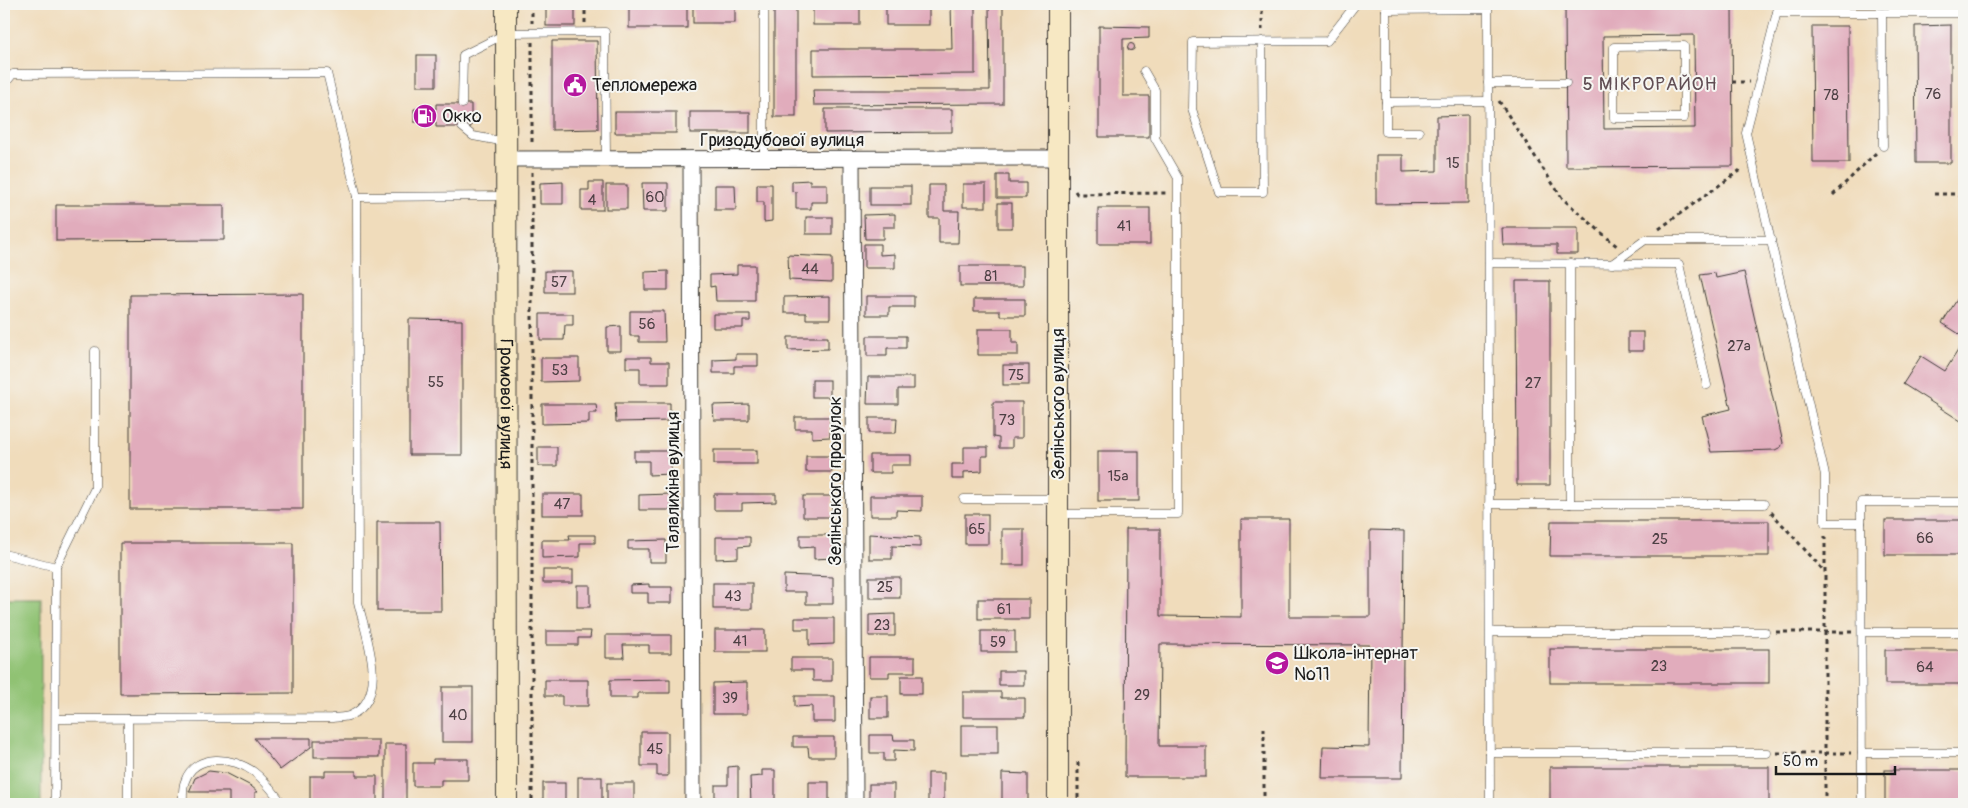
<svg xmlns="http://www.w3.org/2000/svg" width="1968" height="808" font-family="Pangolin,sans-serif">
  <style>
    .green { fill: #90c273; stroke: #566f48 }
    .building { fill: #e1acbc; fill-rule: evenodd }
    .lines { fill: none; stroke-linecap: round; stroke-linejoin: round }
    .lane-casing { stroke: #3c3934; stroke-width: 9 }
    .street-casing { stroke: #3c3934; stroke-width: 17 }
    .secondary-casing { stroke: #3c3934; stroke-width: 22 }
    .path { stroke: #3c3934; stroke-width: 3; stroke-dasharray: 4 4; stroke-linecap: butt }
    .lane { stroke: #fff; stroke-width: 8 }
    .street { stroke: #fff; stroke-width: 15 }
    .secondary { stroke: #f7e8c3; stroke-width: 20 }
    .labels { text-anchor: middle; stroke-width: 4; stroke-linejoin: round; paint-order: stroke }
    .number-label { font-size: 15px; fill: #4d4044 }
    .poi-label { font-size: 18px; fill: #1c1c1c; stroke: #f6f6f2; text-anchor: start }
    .street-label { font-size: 18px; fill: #1c1c1c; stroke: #f6f6f2 }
    .neighbourhood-label { font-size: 19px; letter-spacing: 1px; fill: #614e54; stroke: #f6f6f2 }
  </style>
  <rect width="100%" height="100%" fill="#f6f6f2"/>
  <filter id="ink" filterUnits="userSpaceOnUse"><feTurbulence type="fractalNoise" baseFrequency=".02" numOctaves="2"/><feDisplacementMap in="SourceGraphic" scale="10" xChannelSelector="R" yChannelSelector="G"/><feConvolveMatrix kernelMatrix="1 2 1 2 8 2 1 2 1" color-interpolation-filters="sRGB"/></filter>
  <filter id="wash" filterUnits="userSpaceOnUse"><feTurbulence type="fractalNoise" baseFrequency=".0096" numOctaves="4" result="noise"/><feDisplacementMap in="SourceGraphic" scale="20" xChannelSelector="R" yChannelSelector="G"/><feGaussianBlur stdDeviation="1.12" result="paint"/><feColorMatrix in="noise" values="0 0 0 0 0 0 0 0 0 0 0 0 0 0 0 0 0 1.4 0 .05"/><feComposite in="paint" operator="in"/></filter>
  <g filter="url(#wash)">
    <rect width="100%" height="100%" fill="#f0dcbb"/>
    <rect class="green" x="4" y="598" width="37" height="206"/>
    <g id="blocks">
      <g class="building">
        <rect x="546" y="4" width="29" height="22"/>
        <rect x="629" y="4" width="58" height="24"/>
        <rect x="693" y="4" width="42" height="19"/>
        <rect x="774" y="4" width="22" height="113"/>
        <rect x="813" y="4" width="47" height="21"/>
        <rect x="886" y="4" width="43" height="21"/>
        <polygon points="951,4 975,4 975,74 813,75 813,49 952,49"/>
        <polygon points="989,4 1003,4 1003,104 814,105 813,90 990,90"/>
        <path d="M1565,4H1732L1733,166L1566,167ZM1694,35L1695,128L1604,129L1603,36Z"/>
        <polygon points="1951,25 1951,163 1916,163 1915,26"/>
        <polygon points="1099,26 1149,27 1149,38 1123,39 1123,96 1149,96 1149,137 1099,137"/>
        <polygon points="1812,26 1848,26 1849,163 1813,163"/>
        <polygon points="552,41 597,41 598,129 552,130"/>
        <circle cx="1131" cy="47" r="3.5"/>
        <rect x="417" y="55" width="19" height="31"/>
        <polygon points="436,104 471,104 471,127 436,127 436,122 414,122 414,109 436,109"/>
        <polygon points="825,109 952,109 952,132 825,133"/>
        <rect x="615" y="112" width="61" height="21"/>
        <rect x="690" y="112" width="60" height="21"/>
        <polygon points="1468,115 1468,203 1376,204 1376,155 1403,155 1403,172 1437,171 1437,116"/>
        <polygon points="997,175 1009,175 1009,183 1026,183 1026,198 997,198"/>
        <polygon points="810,180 810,184 827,184 827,202 811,202 811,209 796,209 796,192 792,191 792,181"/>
        <polygon points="563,182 563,204 540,204 540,183"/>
        <polygon points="589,182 603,182 603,210 581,210 581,190 589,190"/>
        <polygon points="642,183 668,183 668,211 643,211"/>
        <polygon points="757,184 772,184 772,221 764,222 764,202 757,202"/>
        <rect x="963" y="184" width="23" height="23"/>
        <rect x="606" y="185" width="21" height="24"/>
        <polygon points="715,185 735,185 736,210 715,210"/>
        <polygon points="929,185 944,185 944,211 959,211 958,243 939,243 939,218 929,218"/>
        <rect x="870" y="186" width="41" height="19"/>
        <rect x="998" y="203" width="14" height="25"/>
        <polygon points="56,205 224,205 224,240 56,241"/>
        <rect x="1098" y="208" width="52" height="36"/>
        <polygon points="895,214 895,227 883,227 883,239 865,239 864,215"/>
        <rect x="806" y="217" width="26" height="17"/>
        <polygon points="1502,228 1578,228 1578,254 1557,254 1557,245 1503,245"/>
        <polygon points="864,244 880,244 880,255 895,254 895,268 864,268"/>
        <polygon points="788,255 832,257 832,282 789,280"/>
        <polygon points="737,265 755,265 755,301 716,301 715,286 710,287 710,275 737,274"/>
        <rect x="960" y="266" width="63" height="20"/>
        <rect x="545" y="271" width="27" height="21"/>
        <polygon points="668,271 668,290 645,290 645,272"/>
        <polygon points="1744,272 1783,443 1781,447 1775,450 1711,452 1702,416 1731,409 1700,275 1715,273 1716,278"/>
        <polygon points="1516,281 1550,281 1550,485 1517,485"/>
        <polygon points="303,294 303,509 130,509 130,295"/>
        <polygon points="1960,295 1964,297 1964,337 1942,323"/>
        <polygon points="830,296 830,319 806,319 806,313 784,313 784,297"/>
        <polygon points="866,296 914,296 914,307 889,307 889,315 866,315"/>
        <polygon points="974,299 1025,299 1025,316 1000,316 1000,311 974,311"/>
        <polygon points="630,311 664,311 665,342 639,342 639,336 630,336"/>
        <polygon points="540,314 573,314 573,325 565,325 564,340 540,340"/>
        <polygon points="713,314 750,314 750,321 743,321 743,328 713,328"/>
        <polygon points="409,319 462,320 462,455 409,455"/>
        <polygon points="621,326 621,351 607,351 607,327"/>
        <polygon points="978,329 1012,329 1012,343 1018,343 1018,355 978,355"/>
        <rect x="1628" y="332" width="15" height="19"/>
        <polygon points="867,336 906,336 906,348 887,348 887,356 867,356"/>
        <polygon points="788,337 828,337 828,349 788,350"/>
        <polygon points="1964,341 1964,423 1903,384 1921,356 1945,371"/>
        <polygon points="736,354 758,354 758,366 734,366 734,373 713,373 713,360 736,359"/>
        <polygon points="626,357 651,357 651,362 669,362 669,384 640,384 640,368 626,368"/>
        <polygon points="541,358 579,358 579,381 541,382"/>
        <rect x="1003" y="365" width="26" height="20"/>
        <polygon points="868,377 914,377 914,389 898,389 898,404 867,404"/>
        <rect x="812" y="380" width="18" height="17"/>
        <polygon points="993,402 1022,402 1022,438 1012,438 1012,448 999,448 999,438 993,437"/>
        <polygon points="615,403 670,403 670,421 616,422"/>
        <polygon points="542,404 596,404 597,413 589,413 589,423 542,424"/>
        <polygon points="749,404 749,420 714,420 713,405"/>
        <polygon points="795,417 830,417 830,437 812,438 812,429 795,429"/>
        <polygon points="869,418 897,418 896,433 869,433"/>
        <rect x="538" y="447" width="19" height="19"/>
        <polygon points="964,447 988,447 988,456 982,456 982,471 964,472 964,479 952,479 952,464 964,464"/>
        <rect x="714" y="450" width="43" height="14"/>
        <polygon points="634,451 671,451 671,474 649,475 649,461 634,461"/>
        <rect x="1098" y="451" width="41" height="50"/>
        <polygon points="870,455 911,455 911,465 891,465 891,473 870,473"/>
        <rect x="806" y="456" width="26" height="16"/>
        <rect x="542" y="494" width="41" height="21"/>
        <polygon points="671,494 671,510 639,510 639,495"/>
        <polygon points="714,494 776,494 776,502 742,503 742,510 714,510"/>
        <rect x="803" y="496" width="29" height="21"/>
        <polygon points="870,496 922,496 922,511 896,510 896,516 870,516"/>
        <rect x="965" y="514" width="23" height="30"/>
        <polygon points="1241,519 1289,519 1289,617 1370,617 1370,530 1404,531 1402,778 1322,778 1323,746 1369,747 1370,645 1160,644 1159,746 1206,746 1206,777 1125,777 1126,529 1160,529 1160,616 1241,617"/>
        <rect x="1885" y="520" width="79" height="35"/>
        <polygon points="1551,521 1769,521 1769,556 1550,556"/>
        <polygon points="377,522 440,522 441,611 377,611"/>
        <rect x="1002" y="529" width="22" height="36"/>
        <polygon points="869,534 920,537 920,547 892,546 892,559 869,559"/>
        <polygon points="569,535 595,535 595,543 580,543 580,557 542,558 542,540 570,540"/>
        <polygon points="800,535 833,535 833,558 814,559 814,547 800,548"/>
        <polygon points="716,537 750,537 750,546 738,547 738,558 716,559"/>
        <polygon points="666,540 666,562 649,562 649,549 628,549 628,541"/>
        <polygon points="120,543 293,543 293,693 120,694"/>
        <rect x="543" y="570" width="30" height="13"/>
        <polygon points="784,575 833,577 833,604 806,604 806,592 784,592"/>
        <rect x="869" y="577" width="31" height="21"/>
        <rect x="713" y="583" width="39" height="26"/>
        <polygon points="649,584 649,587 672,587 672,603 648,603 648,593 630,593 630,585"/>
        <rect x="577" y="585" width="13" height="22"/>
        <rect x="978" y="599" width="51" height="20"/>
        <polygon points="895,614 895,636 869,636 869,615"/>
        <polygon points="795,618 834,618 834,644 809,645 809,629 795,629"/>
        <rect x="715" y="630" width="50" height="22"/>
        <polygon points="546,631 591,631 590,638 578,638 578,645 546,645"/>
        <rect x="981" y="631" width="34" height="21"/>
        <polygon points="606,635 671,635 671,653 649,653 649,645 623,645 624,658 606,658"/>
        <rect x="1550" y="649" width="219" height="34"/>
        <rect x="1885" y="650" width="79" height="34"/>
        <polygon points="869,657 915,657 915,672 889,672 889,677 869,677"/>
        <polygon points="791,658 832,658 832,681 813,681 813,670 791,670"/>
        <rect x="999" y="671" width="25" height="14"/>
        <rect x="901" y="676" width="21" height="18"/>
        <polygon points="670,679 670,693 638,693 638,698 610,698 610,680"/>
        <polygon points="545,680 588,680 588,706 562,706 562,696 545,696"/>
        <polygon points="747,682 747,714 713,714 713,683"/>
        <rect x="442" y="687" width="31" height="55"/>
        <polygon points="963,692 1001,692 1001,698 1025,698 1025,717 963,717"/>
        <polygon points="795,696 835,696 835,722 812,722 812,706 795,707"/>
        <rect x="870" y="696" width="18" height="22"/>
        <rect x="961" y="725" width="37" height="29"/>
        <polygon points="641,732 668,732 668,776 657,776 657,766 641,766"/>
        <polygon points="870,735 893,735 894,740 914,740 914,751 894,750 894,761 884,761 884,753 870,753"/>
        <polygon points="793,737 834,737 834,757 809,757 808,747 793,747"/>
        <polygon points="254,738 311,738 311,747 280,770"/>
        <rect x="314" y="740" width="65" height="17"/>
        <rect x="385" y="744" width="21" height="60"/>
        <polygon points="433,759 468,759 468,780 441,780 441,786 413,786 413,763 433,763"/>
        <polygon points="738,766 738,804 715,804 715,785 728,785 728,767"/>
        <rect x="1550" y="767" width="219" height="36"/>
        <polygon points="762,770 775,770 775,804 751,804 750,777 762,776"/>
        <rect x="1885" y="770" width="79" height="34"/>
        <polygon points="209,771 226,773 251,786 258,792 255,792 255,804 229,804 229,792 189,792 195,778"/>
        <polygon points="325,771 356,771 356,776 377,776 377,804 310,804 310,776 325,776"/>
        <rect x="928" y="773" width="16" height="31"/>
        <polygon points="1002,773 1028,774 1028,804 1002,804"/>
        <rect x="578" y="777" width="24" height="27"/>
        <rect x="809" y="782" width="20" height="21"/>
        <rect x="543" y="783" width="22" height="21"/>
        <rect x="607" y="783" width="27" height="21"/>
        <rect x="869" y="784" width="25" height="20"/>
        <polygon points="260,799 265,799 270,804 260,804"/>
      </g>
    </g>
  </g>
  <g filter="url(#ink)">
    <use href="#blocks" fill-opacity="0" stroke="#3c3934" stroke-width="1"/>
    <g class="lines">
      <g class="lane-casing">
        <g id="lane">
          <polyline points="764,4 764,159"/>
          <polyline points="1386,4 1386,132 1419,132"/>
          <polyline points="1779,4 1746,133 1825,475 1825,523 1861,523"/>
          <polyline points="1386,10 1488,9 1490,804"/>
          <polyline points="1777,13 1964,13"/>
          <polyline points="1882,13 1883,146"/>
          <polyline points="1262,41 1263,192 1219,192 1192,109 1193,42 1327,41 1356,4"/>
          <polygon points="1684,46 1684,118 1614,118 1614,47"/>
          <polyline points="1604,82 1614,82"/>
          <polyline points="1488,83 1566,83"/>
          <path d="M4,85L13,74L327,73L357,197L358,602C365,634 391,697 351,715C345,718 337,717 332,718L56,719"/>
          <polyline points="1386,102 1488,101"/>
          <polyline points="462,104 463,55 507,33 605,32 606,159"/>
          <polyline points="462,127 473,136 506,142"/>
          <polyline points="357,197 505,196"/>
          <polyline points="1489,263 1679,264 1707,385"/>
          <polyline points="1570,263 1570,504"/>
          <polyline points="1612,264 1645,240 1771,240"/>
          <polyline points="964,499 1057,499"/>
          <polyline points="1489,504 1764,504"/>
          <polyline points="1058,514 1178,514 1178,178 1155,138 1155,90 1144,71"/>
          <polyline points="4,554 56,567"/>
          <polyline points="1490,632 1765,632"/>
          <polyline points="1862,632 1964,632"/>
          <polyline points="1490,753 1767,753"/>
          <polyline points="1862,753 1964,753"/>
          <polyline points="55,804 56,567 95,488 95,351"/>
          <polyline points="128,804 128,719"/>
          <path d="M183,804C183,797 182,788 185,781C195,752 234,757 254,772C266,781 274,793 283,804"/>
          <polyline points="1862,804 1861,502 1964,502"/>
        </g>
      </g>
      <g class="street-casing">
        <g id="street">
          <polyline points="507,159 1058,158"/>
          <polyline points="691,159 693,804"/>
          <polyline points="852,159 855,804"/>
        </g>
      </g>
      <g class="secondary-casing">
        <g id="secondary">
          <path id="s1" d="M506,4L507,804"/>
          <polyline points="1058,804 1058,4"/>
        </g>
      </g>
      <g class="path">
        <polyline points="532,4 532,23"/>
        <polyline points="1262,11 1262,30"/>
        <polyline points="585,23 585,4"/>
        <polyline points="532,42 532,146"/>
        <polyline points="1732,82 1749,82"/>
        <polyline points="1499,101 1562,198 1619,248"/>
        <polyline points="532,172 532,804"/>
        <polyline points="1075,191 1077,194 1167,193"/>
        <polyline points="1934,194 1964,194"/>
        <polyline points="1833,195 1876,153"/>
        <polyline points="1659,229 1743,168"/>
        <polyline points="1771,512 1825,572"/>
        <polyline points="1776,632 1852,632"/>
        <polyline points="1777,753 1851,753"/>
        <polyline points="1078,762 1078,804"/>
        <polyline points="1264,804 1264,725"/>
        <polyline points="1825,804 1825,532"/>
      </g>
      <use href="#lane" class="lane"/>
      <use href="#street" class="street"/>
      <use href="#secondary" class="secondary"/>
    </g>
  </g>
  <defs>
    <g id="civic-disc" transform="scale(1.25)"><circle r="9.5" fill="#b5179e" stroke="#f6f6f2"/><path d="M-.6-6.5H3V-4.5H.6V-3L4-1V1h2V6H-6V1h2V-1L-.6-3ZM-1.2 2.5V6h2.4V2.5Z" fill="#fff"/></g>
    <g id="fuel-disc" transform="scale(1.25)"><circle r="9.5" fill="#b5179e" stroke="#f6f6f2"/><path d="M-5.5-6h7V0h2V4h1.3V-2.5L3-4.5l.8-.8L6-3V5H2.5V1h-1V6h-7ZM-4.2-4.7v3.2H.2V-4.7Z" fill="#fff"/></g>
    <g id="school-disc" transform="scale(1.25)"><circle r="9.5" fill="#b5179e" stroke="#f6f6f2"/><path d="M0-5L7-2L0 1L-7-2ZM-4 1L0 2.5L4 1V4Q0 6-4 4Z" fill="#fff"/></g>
  </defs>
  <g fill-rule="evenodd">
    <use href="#civic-disc" x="575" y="85"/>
    <use href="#fuel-disc" x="425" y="116"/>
    <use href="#school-disc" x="1277" y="663"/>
  </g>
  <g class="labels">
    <g class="number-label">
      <text x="1933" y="99">76</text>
      <text x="1831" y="100">78</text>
      <text x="1453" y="168">15</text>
      <text x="655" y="202">60</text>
      <text x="592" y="205">4</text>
      <text x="1124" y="231">41</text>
      <text x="810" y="274">44</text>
      <text x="991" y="281">81</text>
      <text x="559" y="287">57</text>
      <text x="647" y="329">56</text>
      <text x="1739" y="351">27а</text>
      <text x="560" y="375">53</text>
      <text x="1016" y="380">75</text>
      <text x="436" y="387">55</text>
      <text x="1533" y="388">27</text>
      <text x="1007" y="425">73</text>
      <text x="1118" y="481">15а</text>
      <text x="562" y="509">47</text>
      <text x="977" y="534">65</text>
      <text x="1925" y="543">66</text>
      <text x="1660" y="544">25</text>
      <text x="885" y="592">25</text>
      <text x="733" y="601">43</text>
      <text x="1004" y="614">61</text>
      <text x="882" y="630">23</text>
      <text x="740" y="646">41</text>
      <text x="998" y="647">59</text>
      <text x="1659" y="671">23</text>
      <text x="1925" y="672">64</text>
      <text x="1142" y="700">29</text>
      <text x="730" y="703">39</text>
      <text x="458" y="720">40</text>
      <text x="655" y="754">45</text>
    </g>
    <g class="poi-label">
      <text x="592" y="91">Тепломережа</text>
      <text x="442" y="122">Окко</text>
      <text x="1294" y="659">Школа-інтернат<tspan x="1294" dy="21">№11</tspan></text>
    </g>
    <g class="street-label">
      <text x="782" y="146">Гризодубової вулиця</text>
      <text dy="6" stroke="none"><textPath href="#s1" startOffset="400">Громової вулиця</textPath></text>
      <text transform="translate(1058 404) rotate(-90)" y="6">Зелінського вулиця</text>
      <text transform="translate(835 481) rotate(-90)" y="6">Зелінського провулок</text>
      <text transform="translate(673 482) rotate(-90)" y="6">Талалихіна вулиця</text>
    </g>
    <g class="neighbourhood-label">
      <text x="1650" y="90">5 МІКРОРАЙОН</text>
    </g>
  </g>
  <rect width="1968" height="808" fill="none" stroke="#f6f6f2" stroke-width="20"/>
  <path d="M1776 766v8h119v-8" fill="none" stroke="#1c1c1c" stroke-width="2.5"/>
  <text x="1783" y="766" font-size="15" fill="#1c1c1c" stroke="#f6f6f2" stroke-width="4" paint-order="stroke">50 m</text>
</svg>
